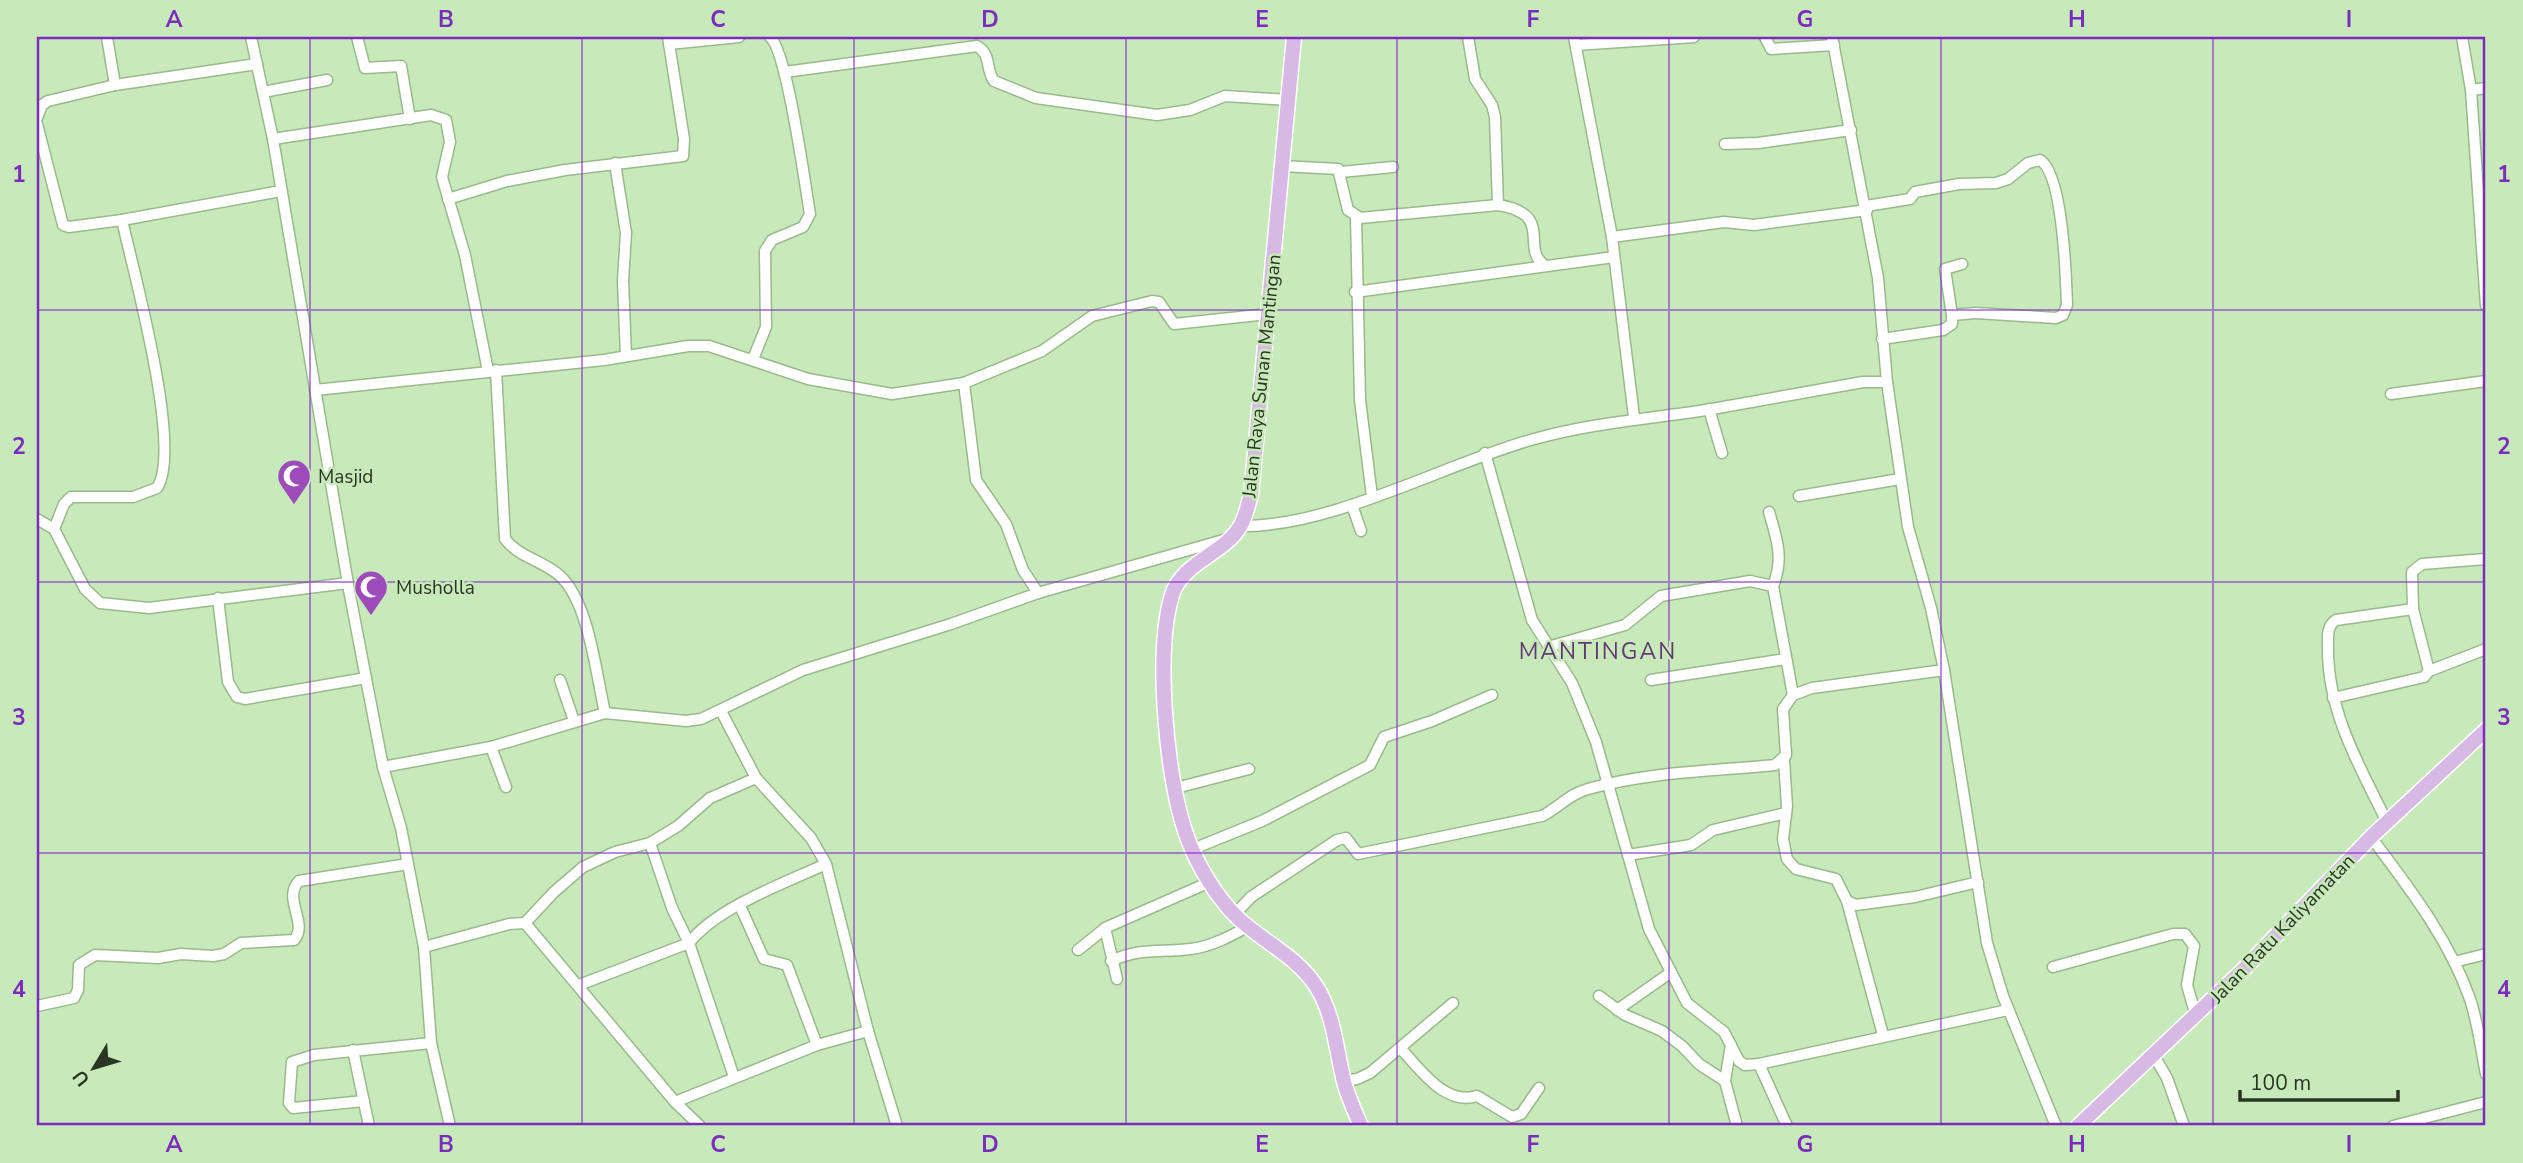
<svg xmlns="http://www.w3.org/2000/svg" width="2523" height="1163" font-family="'Nunito Sans',sans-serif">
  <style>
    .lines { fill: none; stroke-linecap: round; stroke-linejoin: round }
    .minor-casing { stroke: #9ab98c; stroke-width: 13 }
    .major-casing { stroke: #fff; stroke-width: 17 }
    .minor { stroke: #fff; stroke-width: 10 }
    .major { stroke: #d8b9e5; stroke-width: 14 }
    .grid { fill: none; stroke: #7b2cbf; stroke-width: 2; stroke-opacity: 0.55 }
    .labels { text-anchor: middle; stroke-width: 5; stroke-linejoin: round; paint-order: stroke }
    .street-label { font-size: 19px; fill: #2a3624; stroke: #c8e9ba }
    .poi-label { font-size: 19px; fill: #2a3624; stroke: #c8e9ba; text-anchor: start }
    .quarter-label { font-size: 23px; letter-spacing: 2px; fill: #623a72; stroke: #c8e9ba }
    .neatline { fill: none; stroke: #7b2cbf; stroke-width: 2.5 }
    .grid-label { font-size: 23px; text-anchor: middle; font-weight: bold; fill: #7b2cbf }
  </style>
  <rect width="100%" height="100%" fill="#c8e9ba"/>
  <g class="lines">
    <g class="minor-casing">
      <g id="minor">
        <polyline points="107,37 115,85"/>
        <polyline points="251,37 273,139 349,590 383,767 401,828 424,947 431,1043 450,1126"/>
        <polyline points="357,37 365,68 401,66 410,119"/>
        <polyline points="1468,37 1475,79 1492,105 1495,117 1498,205"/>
        <polyline points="1574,37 1612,237 1634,417"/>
        <polyline points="1765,37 1771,49 1834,45"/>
        <polyline points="1832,37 1878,278 1887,382"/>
        <polyline points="2462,37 2471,90 2486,306"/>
        <polyline points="669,44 739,37"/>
        <polyline points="1576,45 1694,37"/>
        <path d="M785,72L977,46C992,55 985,69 994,81L1036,98L1157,115L1190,110L1225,96L1288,100"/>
        <polyline points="2471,90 2486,88"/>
        <polyline points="263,92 327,80"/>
        <polyline points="37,118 42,105 48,101 115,85 257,64"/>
        <path d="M37,124L63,225L69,227L122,220C133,270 183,449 157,488L133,497H71L64,504L54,529"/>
        <polyline points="273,139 431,115 446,120 450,142 442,177 465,255 488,371"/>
        <polyline points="1725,144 1758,143 1851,130"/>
        <polyline points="615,163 626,233 623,281 626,356"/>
        <path d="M1282,166L1338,169L1348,210L1360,218L1498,205C1555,214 1520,247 1544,265"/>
        <polyline points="1341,172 1393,167"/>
        <polyline points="448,199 507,181 565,170 683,156 684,139 668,37"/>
        <path d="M1866,206L1910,199L1915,192L1959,184L1996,183L2008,179L2028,163L2040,160C2063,174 2066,277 2067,305L2063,315L2056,318L1976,313L1952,315V324L1943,330L1882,339"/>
        <polyline points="1356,216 1360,400 1372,497"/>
        <polyline points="122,220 281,191"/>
        <polyline points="1612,237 1724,222 1754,225 1867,210"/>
        <polyline points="1355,292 1614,257"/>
        <polyline points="1952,315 1945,269 1962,264"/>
        <path d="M753,359L766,327L765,251L772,240L803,227L810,214C805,185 787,50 770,37"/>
        <path d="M496,370L505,539C519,557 541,560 559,575C589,601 596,674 605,713"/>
        <polyline points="964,383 1042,351 1092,316 1152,301 1159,302 1174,324 1268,314"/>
        <polyline points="315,390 604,360 688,346 709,346 808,379 892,394 964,383 976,480 1006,524 1023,570 1038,593"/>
        <polyline points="2391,394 2486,381"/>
        <polyline points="1709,409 1722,453"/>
        <polyline points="1485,453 1532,620 1572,683 1596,742 1649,929 1687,1003 1724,1032 1739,1061 1745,1065 1759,1064 2008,1010"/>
        <polyline points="1799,496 1900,479"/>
        <polyline points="1352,505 1361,531"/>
        <path d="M1769,512C1777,539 1784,559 1773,586"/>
        <polyline points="37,519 54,529 85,589 100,603 149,608 348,583"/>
        <path d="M1241,526C1333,527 1444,464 1534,439C1595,422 1651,419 1712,409C1762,400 1813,391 1863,382H1887L1908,527L1931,608L1944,670L1987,943L2003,996L2056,1126"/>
        <polyline points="218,598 228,682 237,697 245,699 366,678"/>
        <polyline points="1548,647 1625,625 1661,596 1750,581 1773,586 1793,695"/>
        <polyline points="2429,671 2413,609 2412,572 2422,564 2486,559"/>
        <polyline points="560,680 574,721"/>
        <polyline points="1651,680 1786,659"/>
        <polyline points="2333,698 2424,677 2429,671 2486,649"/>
        <polyline points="721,711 756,778 811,838 826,864 868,1031 897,1126"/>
        <polyline points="491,747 506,787"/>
        <polyline points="1784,760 1787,806 1783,839 1787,859 1796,869 1836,879 1847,901 1856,905 1915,897 1978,882"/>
        <polyline points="383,767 491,747 605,713 686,721 701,719 803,670 951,624 1038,593 1227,539"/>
        <polyline points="1176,788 1249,769"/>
        <path d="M2387,822C2360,767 2328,713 2328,650C2328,639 2326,626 2336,620L2413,609"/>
        <path d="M2371,837C2409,888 2449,939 2470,999C2478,1023 2481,1049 2486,1074"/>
        <polyline points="650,843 672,908 689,943 734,1077"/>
        <polyline points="1193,849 1262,821 1370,765 1384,737 1432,721 1492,695"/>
        <polyline points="1628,855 1691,845 1713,830 1786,813"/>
        <polyline points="1847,901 1883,1035"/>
        <polyline points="740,906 764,959 787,965 817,1045"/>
        <path d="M1235,914L1251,897L1337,840L1346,838L1358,854L1542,816C1558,808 1569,794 1588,789C1647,772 1714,771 1775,765L1786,755L1783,709L1793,695L1812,688L1944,670"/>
        <polyline points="525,923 554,892 583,867 615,852 650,843 678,826 710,798 756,778"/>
        <polyline points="424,947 509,924 525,923 675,1102 700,1126"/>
        <polyline points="1078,950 1103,930"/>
        <path d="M1111,961C1142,947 1160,953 1191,949C1212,946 1229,937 1247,927"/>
        <polyline points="2454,962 2486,954"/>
        <polyline points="2053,967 2173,934 2185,934 2194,946 2187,985 2196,1016"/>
        <polyline points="1117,979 1105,928 1210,882"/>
        <path d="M579,985L689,943C717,907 785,883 826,864"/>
        <polyline points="1599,996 1625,1015 1662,1031 1682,1046 1699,1064 1725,1081"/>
        <path d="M37,1006L74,998L78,990L79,965L95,955L158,958L181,954L213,956L224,954L241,943L294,940C309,924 282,898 299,881L408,864"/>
        <polyline points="1617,1010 1670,973"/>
        <polyline points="1731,1045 1725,1081 1737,1126"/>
        <path d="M1401,1049C1421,1070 1445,1106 1477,1096L1512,1117L1521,1114L1539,1088"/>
        <polyline points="353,1050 369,1126"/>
        <polyline points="2153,1054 2167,1078 2184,1126"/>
        <polyline points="1759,1064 1787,1126"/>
        <polyline points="1344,1081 1357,1079 1370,1073 1453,1003"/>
        <polyline points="364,1101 293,1108 289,1103 292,1062 314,1055 431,1043"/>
        <polyline points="675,1102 817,1045 868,1031"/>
        <polyline points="2393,1126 2486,1102"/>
      </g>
    </g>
    <g class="major-casing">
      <g id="major">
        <path d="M1294,37L1251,495C1248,504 1246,516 1241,525C1225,554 1182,562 1172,595C1155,651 1166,775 1185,831C1193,856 1209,885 1226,905C1251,937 1293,951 1316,986C1334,1014 1336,1049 1344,1082C1348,1097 1355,1112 1361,1126"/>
        <polyline points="2078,1126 2243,970 2371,837 2486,730"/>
      </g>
    </g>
    <use href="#minor" class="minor"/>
    <use href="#major" class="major"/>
  </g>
  <path class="grid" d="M310,37V1126M582,37V1126M854,37V1126M1126,37V1126M1397,37V1126M1669,37V1126M1941,37V1126M2213,37V1126M37,310H2486M37,582H2486M37,853H2486"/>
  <defs>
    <g id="mosque-pin" transform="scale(1.75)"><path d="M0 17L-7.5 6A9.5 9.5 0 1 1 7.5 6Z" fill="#9d4cbb" stroke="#c8e9ba"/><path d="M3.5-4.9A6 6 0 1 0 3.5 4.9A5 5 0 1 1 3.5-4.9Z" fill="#fff"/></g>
  </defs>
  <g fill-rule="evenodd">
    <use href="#mosque-pin" x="294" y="476"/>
    <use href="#mosque-pin" x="371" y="587"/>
  </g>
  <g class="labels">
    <g class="street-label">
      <text transform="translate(1261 376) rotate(-84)" y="7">Jalan Raya Sunan Mantingan</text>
      <text transform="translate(2282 928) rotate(-46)" y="7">Jalan Ratu Kaliyamatan</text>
    </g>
    <g class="poi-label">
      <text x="318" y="483">Masjid</text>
      <text x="396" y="594">Musholla</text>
    </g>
    <g class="quarter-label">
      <text x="1598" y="659">MANTINGAN</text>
    </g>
  </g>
  <rect width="2523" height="1163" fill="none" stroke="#c8e9ba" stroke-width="77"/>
  <g transform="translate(94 1068) rotate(232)" stroke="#c8e9ba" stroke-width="5" paint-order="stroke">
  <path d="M0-5L12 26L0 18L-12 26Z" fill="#2a3624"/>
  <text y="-10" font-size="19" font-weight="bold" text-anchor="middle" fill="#2a3624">U</text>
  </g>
  <path d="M2240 1090v10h158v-10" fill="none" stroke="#2a3624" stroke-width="3.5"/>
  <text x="2250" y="1090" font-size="21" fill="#2a3624" stroke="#c8e9ba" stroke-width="5" paint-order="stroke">100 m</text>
  <rect x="38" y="38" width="2446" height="1086" class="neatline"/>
  <g class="grid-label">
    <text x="174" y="27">A</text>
    <text x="446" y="27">B</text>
    <text x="718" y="27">C</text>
    <text x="990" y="27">D</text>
    <text x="1262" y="27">E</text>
    <text x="1533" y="27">F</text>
    <text x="1805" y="27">G</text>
    <text x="2077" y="27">H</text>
    <text x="2349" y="27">I</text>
    <text x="19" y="182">1</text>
    <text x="2504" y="182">1</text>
    <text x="19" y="454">2</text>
    <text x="2504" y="454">2</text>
    <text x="19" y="725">3</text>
    <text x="2504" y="725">3</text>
    <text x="19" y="997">4</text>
    <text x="2504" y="997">4</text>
    <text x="174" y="1152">A</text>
    <text x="446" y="1152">B</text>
    <text x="718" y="1152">C</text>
    <text x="990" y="1152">D</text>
    <text x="1262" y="1152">E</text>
    <text x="1533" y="1152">F</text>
    <text x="1805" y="1152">G</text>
    <text x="2077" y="1152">H</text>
    <text x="2349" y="1152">I</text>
  </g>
</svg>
